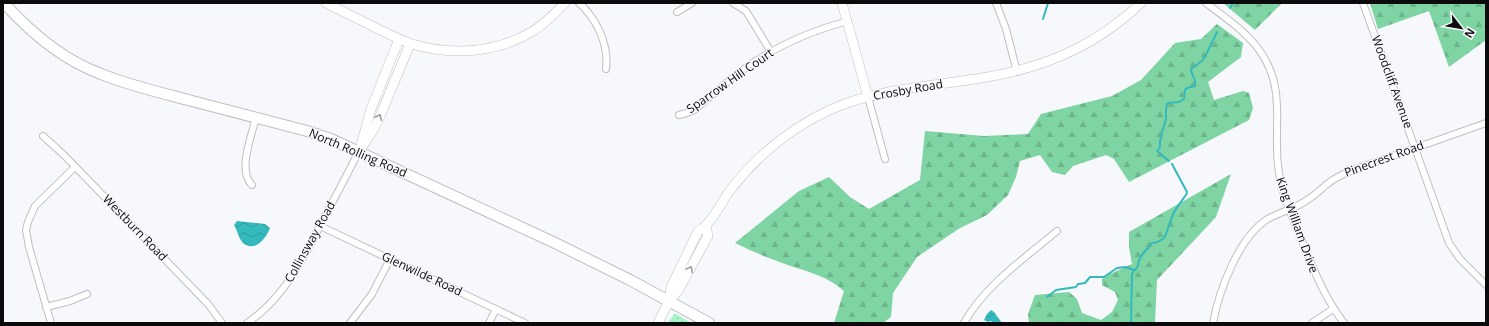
<svg xmlns="http://www.w3.org/2000/svg" width="1489" height="326" font-family="'Open Sans',sans-serif">
  <style>
    .forest { fill: url(#forest-firs) }
    .park { fill: url(#park-dots) }
    .water { fill: url(#water-waves) }
    .lines { fill: none; stroke-linecap: round; stroke-linejoin: round }
    .stream { stroke: #34b9bc; stroke-width: 2 }
    .street-casing { stroke: #bebfc4; stroke-width: 8 }
    .secondary-casing { stroke: #bebfc4; stroke-width: 10 }
    .primary-casing { stroke: #bebfc4; stroke-width: 12 }
    .street { stroke: #fff; stroke-width: 6 }
    .secondary { stroke: #fff; stroke-width: 9 }
    .primary { stroke: #fff; stroke-width: 10 }
    .oneway { stroke: #9d9d9e }
    .labels { text-anchor: middle; stroke-width: 3; stroke-linejoin: round; paint-order: stroke }
    .street-label { font-size: 12px; fill: #0b0b0d; stroke: #f6f8fc }
  </style>
  <defs>
    <pattern id="forest-firs" width="22" height="20" patternUnits="userSpaceOnUse"><rect width="22" height="20" fill="#7ed4a2"/><path d="M5 1l3.5 6h-7zM16 11l3.5 6h-7z" fill="#6cb58a"/></pattern>
    <pattern id="park-dots" width="8" height="8" patternUnits="userSpaceOnUse"><rect width="8" height="8" fill="#a6f5c6"/><path d="M2 2h.1M6 6h.1" fill="none" stroke="#8ed1a9" stroke-width="1.8" stroke-linecap="round"/></pattern>
    <pattern id="water-waves" width="16" height="10" patternUnits="userSpaceOnUse"><rect width="16" height="10" fill="#34b9bc"/><path d="M0 5q4-4 8 0t8 0" fill="none" stroke="#2d9ea0"/></pattern>
  </defs>
  <rect width="100%" height="100%" fill="#f6f8fc"/>
  <g class="forest">
    <polygon points="1223,3 1282,3 1255,30"/>
    <polygon points="1370,3 1486,3 1486,40 1449,67 1429,11 1378,29"/>
    <path d="M1217,24L1243,43L1241,57L1208,82L1214,100L1243,91L1249,93L1253,108L1249,120L1129,182L1114,159L1106,155L1073,166L1065,175L1052,172L1040,155L1020,161L1016,177L1008,195L987,215L960,228L917,257L893,293L891,317L883,323H834L844,291C826,275 807,272 785,264C768,258 751,251 735,243L799,191L829,177L850,197L869,209L920,180L925,131L984,136L1028,134L1041,114L1112,96L1141,80L1175,43L1201,39Z"/>
    <polygon points="1231,174 1216,217 1157,280 1155,323 1029,323 1028,314 1035,295 1069,292 1077,299 1082,313 1101,320 1112,312 1118,300 1115,292 1102,285 1102,279 1110,274 1132,264 1129,247 1129,232"/>
  </g>
  <polygon class="park" points="674,314 676,314 691,323 668,323"/>
  <g class="water">
    <path d="M237,221L265,224L270,228C266,238 255,253 243,243C239,239 237,230 234,225Z"/>
    <polygon points="991,310 994,312 1002,323 994,323 991,321 988,322 984,320 987,314"/>
  </g>
  <g class="lines">
    <g class="stream">
      <polyline points="1230,8 1233,3"/>
      <polyline points="1043,19 1048,3"/>
      <path d="M1169,161L1157,151L1160,147C1159,137 1164,128 1166,119C1166,113 1165,108 1168,103L1179,102L1184,99L1185,90L1187,88L1195,86C1197,79 1191,76 1191,69L1202,61L1206,55L1217,32"/>
      <polyline points="1047,297 1056,290 1076,287 1078,284 1085,283 1090,277 1104,277 1117,268 1125,267 1134,270"/>
      <path d="M1131,323L1132,274L1138,266C1138,256 1147,250 1152,243C1169,241 1166,230 1172,217C1175,209 1181,202 1186,195L1187,192L1172,164"/>
    </g>
    <g class="street-casing">
      <g id="street">
        <path d="M579,3C597,19 609,45 606,69"/>
        <polyline points="733,3 746,11 771,52"/>
        <polyline points="996,3 1006,29 1017,72"/>
        <path d="M1206,3C1245,32 1276,53 1277,106C1278,129 1275,150 1279,173C1282,194 1291,214 1299,234C1312,265 1323,296 1344,323"/>
        <polyline points="1363,3 1449,243 1460,259 1486,285"/>
        <polyline points="677,12 692,3"/>
        <polyline points="868,97 885,159"/>
        <path d="M679,115L687,113L694,110C711,97 727,81 744,69C776,46 810,31 848,21"/>
        <polyline points="43,136 64,155 208,304 222,323"/>
        <path d="M252,185C237,171 252,135 256,117"/>
        <polyline points="320,226 525,323"/>
        <polyline points="46,307 70,301 87,294"/>
        <polyline points="51,323 29,247 26,230 28,222 35,206 75,167"/>
        <path d="M247,323C283,299 302,261 321,224C334,199 347,175 359,151"/>
        <polyline points="350,323 372,294 390,259"/>
        <polyline points="489,323 496,309"/>
        <path d="M964,323C985,285 1024,259 1057,231"/>
        <path d="M1213,323C1219,291 1238,239 1266,220C1279,212 1295,209 1307,200C1314,196 1320,190 1326,185C1334,178 1343,174 1353,170L1486,123"/>
        <polyline points="1312,323 1333,309"/>
      </g>
    </g>
    <g class="secondary-casing">
      <g id="secondary">
        <path d="M326,3C343,12 361,20 378,29C389,34 400,40 412,44C452,56 497,53 533,31C545,24 555,13 565,3"/>
        <polyline points="842,3 868,97"/>
        <polyline points="361,145 371,109 399,39"/>
        <polyline points="359,151 374,129 381,114 410,44"/>
        <path d="M669,301L671,287L698,231C714,222 720,203 731,189C758,155 792,127 832,109C875,90 922,87 968,80C1035,71 1090,51 1141,3"/>
        <polyline points="658,323 669,301 678,291 708,236 706,226"/>
      </g>
    </g>
    <g class="primary-casing">
      <path id="primary" d="M4,3C31,33 63,60 101,74C131,86 162,93 192,101C231,111 269,121 307,131L331,139L553,242L630,280L709,323"/>
    </g>
    <use href="#street" class="street"/>
    <use href="#secondary" class="secondary"/>
    <use href="#primary" class="primary"/>
  </g>
  <defs><path id="oneway-chevron" d="M-2-3.5L2.5 0L-2 3.5" fill="none" stroke-width="1.6" stroke-linecap="round" stroke-linejoin="round"/></defs>
  <g class="oneway">
    <use href="#oneway-chevron" transform="translate(379 117) rotate(-64)"/>
    <use href="#oneway-chevron" transform="translate(690 269) rotate(-62)"/>
  </g>
  <g class="labels">
    <g class="street-label">
      <text transform="translate(730 81) rotate(-35)" y="4">Sparrow Hill Court</text>
      <text transform="translate(1392 82) rotate(70)" y="4">Woodcliff Avenue</text>
      <text transform="translate(908 90) rotate(-10)" y="4">Crosby Road</text>
      <text transform="translate(358 153) rotate(23)" y="4">North Rolling Road</text>
      <text transform="translate(1384 159) rotate(-20)" y="4">Pinecrest Road</text>
      <text transform="translate(1297 225) rotate(70)" y="4">King William Drive</text>
      <text transform="translate(135 228) rotate(46)" y="4">Westburn Road</text>
      <text transform="translate(310 242) rotate(-61)" y="4">Collinsway Road</text>
      <text transform="translate(422 274) rotate(25)" y="4">Glenwilde Road</text>
    </g>
  </g>
  <rect width="1489" height="326" fill="none" stroke="#0b0b0d" stroke-width="8"/>
  <g transform="translate(1461 28) rotate(121)" stroke="#f6f8fc" stroke-width="3" paint-order="stroke">
  <path d="M0-3L7 15L0 10L-7 15Z" fill="#0b0b0d"/>
  <text y="-6" font-size="11" font-weight="bold" text-anchor="middle" fill="#0b0b0d">N</text>
  </g>
</svg>
